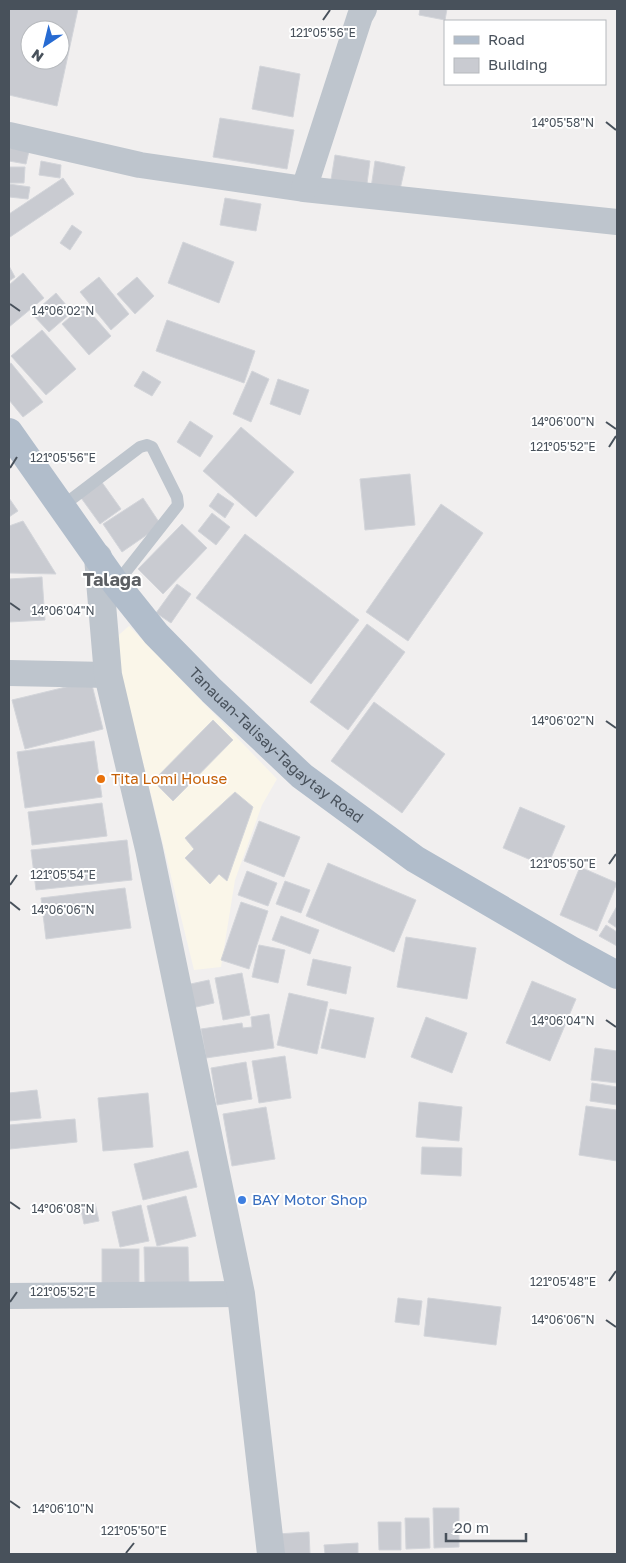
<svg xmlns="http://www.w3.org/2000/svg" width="626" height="1563" font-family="'Golos Text',sans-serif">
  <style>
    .commercial { fill: #faf6e9 }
    .building { fill: #c9cbd1; stroke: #d3d5da; fill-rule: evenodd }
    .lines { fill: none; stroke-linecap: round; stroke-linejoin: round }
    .service { stroke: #bec5cd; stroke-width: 12 }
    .minor { stroke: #bec5cd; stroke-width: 26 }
    .tertiary { stroke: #bec5cd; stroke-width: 28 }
    .primary { stroke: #b1bdcb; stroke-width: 28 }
    .ticks { fill: none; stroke: #48515b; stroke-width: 2 }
    .food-dot { fill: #e8710a; stroke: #fff; stroke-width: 2 }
    .shop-dot { fill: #3f7fe0; stroke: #fff; stroke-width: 2 }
    .labels { text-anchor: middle; stroke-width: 4; stroke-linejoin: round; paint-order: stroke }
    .street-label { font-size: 15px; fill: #48515b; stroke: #fff }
    .food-label { font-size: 15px; fill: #c56008; stroke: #fff; text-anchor: start }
    .shop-label { font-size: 15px; fill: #366cbe; stroke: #fff; text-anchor: start }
    .quarter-label { font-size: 18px; font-weight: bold; fill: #5c5f63; stroke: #fff }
    .ticks-label { font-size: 12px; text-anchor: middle; fill: #48515b; stroke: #fff; stroke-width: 4; stroke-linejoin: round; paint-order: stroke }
  </style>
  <rect width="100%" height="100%" fill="#f1efef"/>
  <polygon class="commercial" points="129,626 277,779 262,805 235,880 221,967 194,970 113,640"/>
  <g class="building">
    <path d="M9,9H78L57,106L9,95ZM30,30H60V60H30Z"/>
    <polygon points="420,9 447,9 445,20 419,15"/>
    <polygon points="260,66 300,74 293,117 252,109"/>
    <polygon points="220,118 294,130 287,169 213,157"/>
    <polygon points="9,148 29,151 26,164 9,161"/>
    <polygon points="335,155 370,161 366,191 330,186"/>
    <polygon points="41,161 61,165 60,178 39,175"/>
    <polygon points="375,161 405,167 399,194 371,188"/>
    <polygon points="9,167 25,167 24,183 9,183"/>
    <polygon points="63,178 74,194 10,237 9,235 9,214"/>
    <polygon points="9,184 30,187 28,199 9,197"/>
    <polygon points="225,198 261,204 256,231 220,225"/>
    <polygon points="72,225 82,232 70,250 60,243"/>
    <polygon points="183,242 234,262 219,303 168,283"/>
    <polygon points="9,266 15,277 9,281"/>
    <polygon points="23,273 44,298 9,327 9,285"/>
    <polygon points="99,277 129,314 111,330 80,292"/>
    <polygon points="137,277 154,296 135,314 117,294"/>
    <polygon points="56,293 72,312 49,332 32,314"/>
    <polygon points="84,305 111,336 89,355 62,324"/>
    <polygon points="167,320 255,351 244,383 156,351"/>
    <polygon points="42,330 76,369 46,395 11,356"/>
    <polygon points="11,363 43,402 23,417 9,400 9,364"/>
    <polygon points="143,371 161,382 152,396 134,386"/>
    <polygon points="252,371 269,379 251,422 233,414"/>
    <polygon points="278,379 309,390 300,415 270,404"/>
    <polygon points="190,421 213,436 200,457 177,442"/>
    <polygon points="241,427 294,472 256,517 203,471"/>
    <polygon points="410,474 415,525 365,530 360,479"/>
    <polygon points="101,481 121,509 100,524 79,495"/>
    <polygon points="218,493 234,504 225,518 209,506"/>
    <polygon points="9,498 18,511 9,517"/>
    <polygon points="143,498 161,525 122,552 103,524"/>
    <polygon points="441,504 483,533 408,641 366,612"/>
    <polygon points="212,513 230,527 216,545 198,531"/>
    <polygon points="23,521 56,574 9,573 9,526"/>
    <polygon points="182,524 207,548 163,594 138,569"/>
    <polygon points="245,534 359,620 311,684 196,598"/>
    <polygon points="42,577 45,620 9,622 9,579"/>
    <polygon points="177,584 191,594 171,623 156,613"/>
    <polygon points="367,624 405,652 348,730 310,702"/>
    <polygon points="91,681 103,729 25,749 12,700"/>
    <polygon points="374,702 445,754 402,813 331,761"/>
    <polygon points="213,720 233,740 173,801 153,781"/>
    <polygon points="94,741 102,797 25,808 17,752"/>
    <polygon points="235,792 253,807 227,881 219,874 210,884 185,858 194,849 185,838"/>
    <polygon points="102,803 107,836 32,845 28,812"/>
    <polygon points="520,807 565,826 547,867 503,848"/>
    <polygon points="259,821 300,837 284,877 244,861"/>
    <polygon points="127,840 132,880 36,890 31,850"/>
    <polygon points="328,863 416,900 394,952 306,916"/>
    <polygon points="580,867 617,883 597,931 560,915"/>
    <polygon points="247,871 277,883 268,906 238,895"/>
    <polygon points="285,881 310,890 301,913 276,904"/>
    <polygon points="125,888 131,928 46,939 41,898"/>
    <polygon points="241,902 268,911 249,969 221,960"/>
    <polygon points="617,906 617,928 608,922"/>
    <polygon points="281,916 319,930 310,954 272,940"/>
    <polygon points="606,925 617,932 617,946 599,936"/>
    <polygon points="406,937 476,948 467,999 397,987"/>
    <polygon points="259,945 285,950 278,983 252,977"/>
    <polygon points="313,959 351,967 346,994 307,985"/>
    <polygon points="242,973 250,1015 223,1020 215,978"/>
    <polygon points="209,980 214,1003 192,1008 186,985"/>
    <polygon points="532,981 576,999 550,1061 506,1043"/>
    <polygon points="289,993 328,1002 317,1054 277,1045"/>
    <polygon points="330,1009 374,1018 365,1058 321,1048"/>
    <polygon points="269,1014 274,1048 206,1058 201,1029 242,1023 243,1028 252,1027 251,1017"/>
    <polygon points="426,1017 467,1033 452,1073 411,1057"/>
    <polygon points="595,1048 617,1051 617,1083 591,1080"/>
    <polygon points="285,1056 291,1098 259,1103 252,1061"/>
    <polygon points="246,1062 252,1099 217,1105 211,1068"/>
    <polygon points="592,1083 617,1087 617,1105 590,1101"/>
    <polygon points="37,1090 41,1118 9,1121 9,1093"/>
    <polygon points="148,1093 153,1147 103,1151 98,1098"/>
    <polygon points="419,1102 462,1107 459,1141 416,1137"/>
    <polygon points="586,1106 617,1110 617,1161 579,1155"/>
    <polygon points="266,1107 275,1159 232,1166 223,1114"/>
    <polygon points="75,1119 77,1142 10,1149 9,1125"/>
    <polygon points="422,1147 462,1148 461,1176 421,1174"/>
    <polygon points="188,1151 197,1187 143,1200 134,1164"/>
    <polygon points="186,1196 196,1236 157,1246 147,1206"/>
    <polygon points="95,1203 99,1221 84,1224 80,1205"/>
    <polygon points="141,1205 149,1241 120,1247 112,1212"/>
    <polygon points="144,1247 188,1247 189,1284 145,1285"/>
    <rect x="102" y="1249" width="37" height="35"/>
    <polygon points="398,1298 422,1301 419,1325 395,1322"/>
    <polygon points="428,1298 501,1307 496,1345 424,1336"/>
    <polygon points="433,1508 459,1508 459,1547 434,1548"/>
    <polygon points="405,1518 429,1518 430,1548 406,1549"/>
    <polygon points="378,1522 401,1522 401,1550 379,1550"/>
    <polygon points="309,1532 310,1554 277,1554 277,1534"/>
    <polygon points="358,1543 358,1554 325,1554 324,1545"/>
  </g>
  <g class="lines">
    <polyline class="service" points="61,507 140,447 147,445 152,447 177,497 178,505 116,584"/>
    <g class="minor">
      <polyline points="9,135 140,165 304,189 617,222"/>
      <polyline points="304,189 360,16 364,9"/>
      <polyline points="9,673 108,675"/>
      <polyline points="9,1296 241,1294"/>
    </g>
    <polyline class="tertiary" points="98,557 108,675 149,849 241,1294 271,1554"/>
    <path class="primary" id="s1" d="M9,432L116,584L156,634L212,691L302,776L415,859L573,951L617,975"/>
  </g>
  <path class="ticks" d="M323,20L330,10M606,122L616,130M10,304L20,311M606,422L616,429M609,447L616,436M10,468L17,457M10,603L20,610M606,721L616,728M609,864L616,854M10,885L17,875M10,902L20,910M606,1020L616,1027M10,1202L20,1209M609,1281L616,1271M10,1302L17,1292M606,1320L616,1327M10,1501L20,1508M126,1553L134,1543"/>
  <circle class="food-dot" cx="101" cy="779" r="5"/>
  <circle class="shop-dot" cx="242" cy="1200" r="5"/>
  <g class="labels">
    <g class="street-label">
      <text dy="5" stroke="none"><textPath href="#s1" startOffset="414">Tanauan-Talisay-Tagaytay Road</textPath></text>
    </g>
    <g class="food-label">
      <text x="111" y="784">Tita Lomi House</text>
    </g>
    <g class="shop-label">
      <text x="252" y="1205">BAY Motor Shop</text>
    </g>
    <g class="quarter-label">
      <text x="112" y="586">Talaga</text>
    </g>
  </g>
  <g class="ticks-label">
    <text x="323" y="37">121°05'56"E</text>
    <text x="563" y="127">14°05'58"N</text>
    <text x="63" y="315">14°06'02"N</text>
    <text x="563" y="426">14°06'00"N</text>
    <text x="563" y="451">121°05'52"E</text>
    <text x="63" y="462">121°05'56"E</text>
    <text x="63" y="615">14°06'04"N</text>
    <text x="563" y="725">14°06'02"N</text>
    <text x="563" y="868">121°05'50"E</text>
    <text x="63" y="879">121°05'54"E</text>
    <text x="63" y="914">14°06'06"N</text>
    <text x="563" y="1025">14°06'04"N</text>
    <text x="63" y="1213">14°06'08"N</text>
    <text x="563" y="1286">121°05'48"E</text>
    <text x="63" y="1296">121°05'52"E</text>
    <text x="563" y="1324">14°06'06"N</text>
    <text x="63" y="1513">14°06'10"N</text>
    <text x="134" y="1535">121°05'50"E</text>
  </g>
  <rect width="626" height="1563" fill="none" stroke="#48515b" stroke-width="20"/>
  <rect x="444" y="20" width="162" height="65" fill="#ffffff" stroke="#b6b9bd"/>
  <rect x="454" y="36" width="25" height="8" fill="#b1bdcb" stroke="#b6b9bd"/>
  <text x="488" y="45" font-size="15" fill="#48515b">Road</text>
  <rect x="454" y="58" width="25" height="15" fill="#c9cbd1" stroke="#b6b9bd"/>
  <text x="488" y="70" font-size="15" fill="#48515b">Building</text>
  <g transform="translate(45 45) rotate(215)"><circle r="24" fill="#ffffff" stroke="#b6b9bd"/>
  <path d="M0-4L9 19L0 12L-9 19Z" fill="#276bd2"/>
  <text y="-8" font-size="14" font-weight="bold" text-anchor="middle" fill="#48515b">N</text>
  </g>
  <path d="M446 1533v8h80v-8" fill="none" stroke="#48515b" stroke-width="2.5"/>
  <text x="454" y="1533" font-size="15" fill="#48515b" stroke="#ffffff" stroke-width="4" paint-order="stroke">20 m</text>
</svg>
